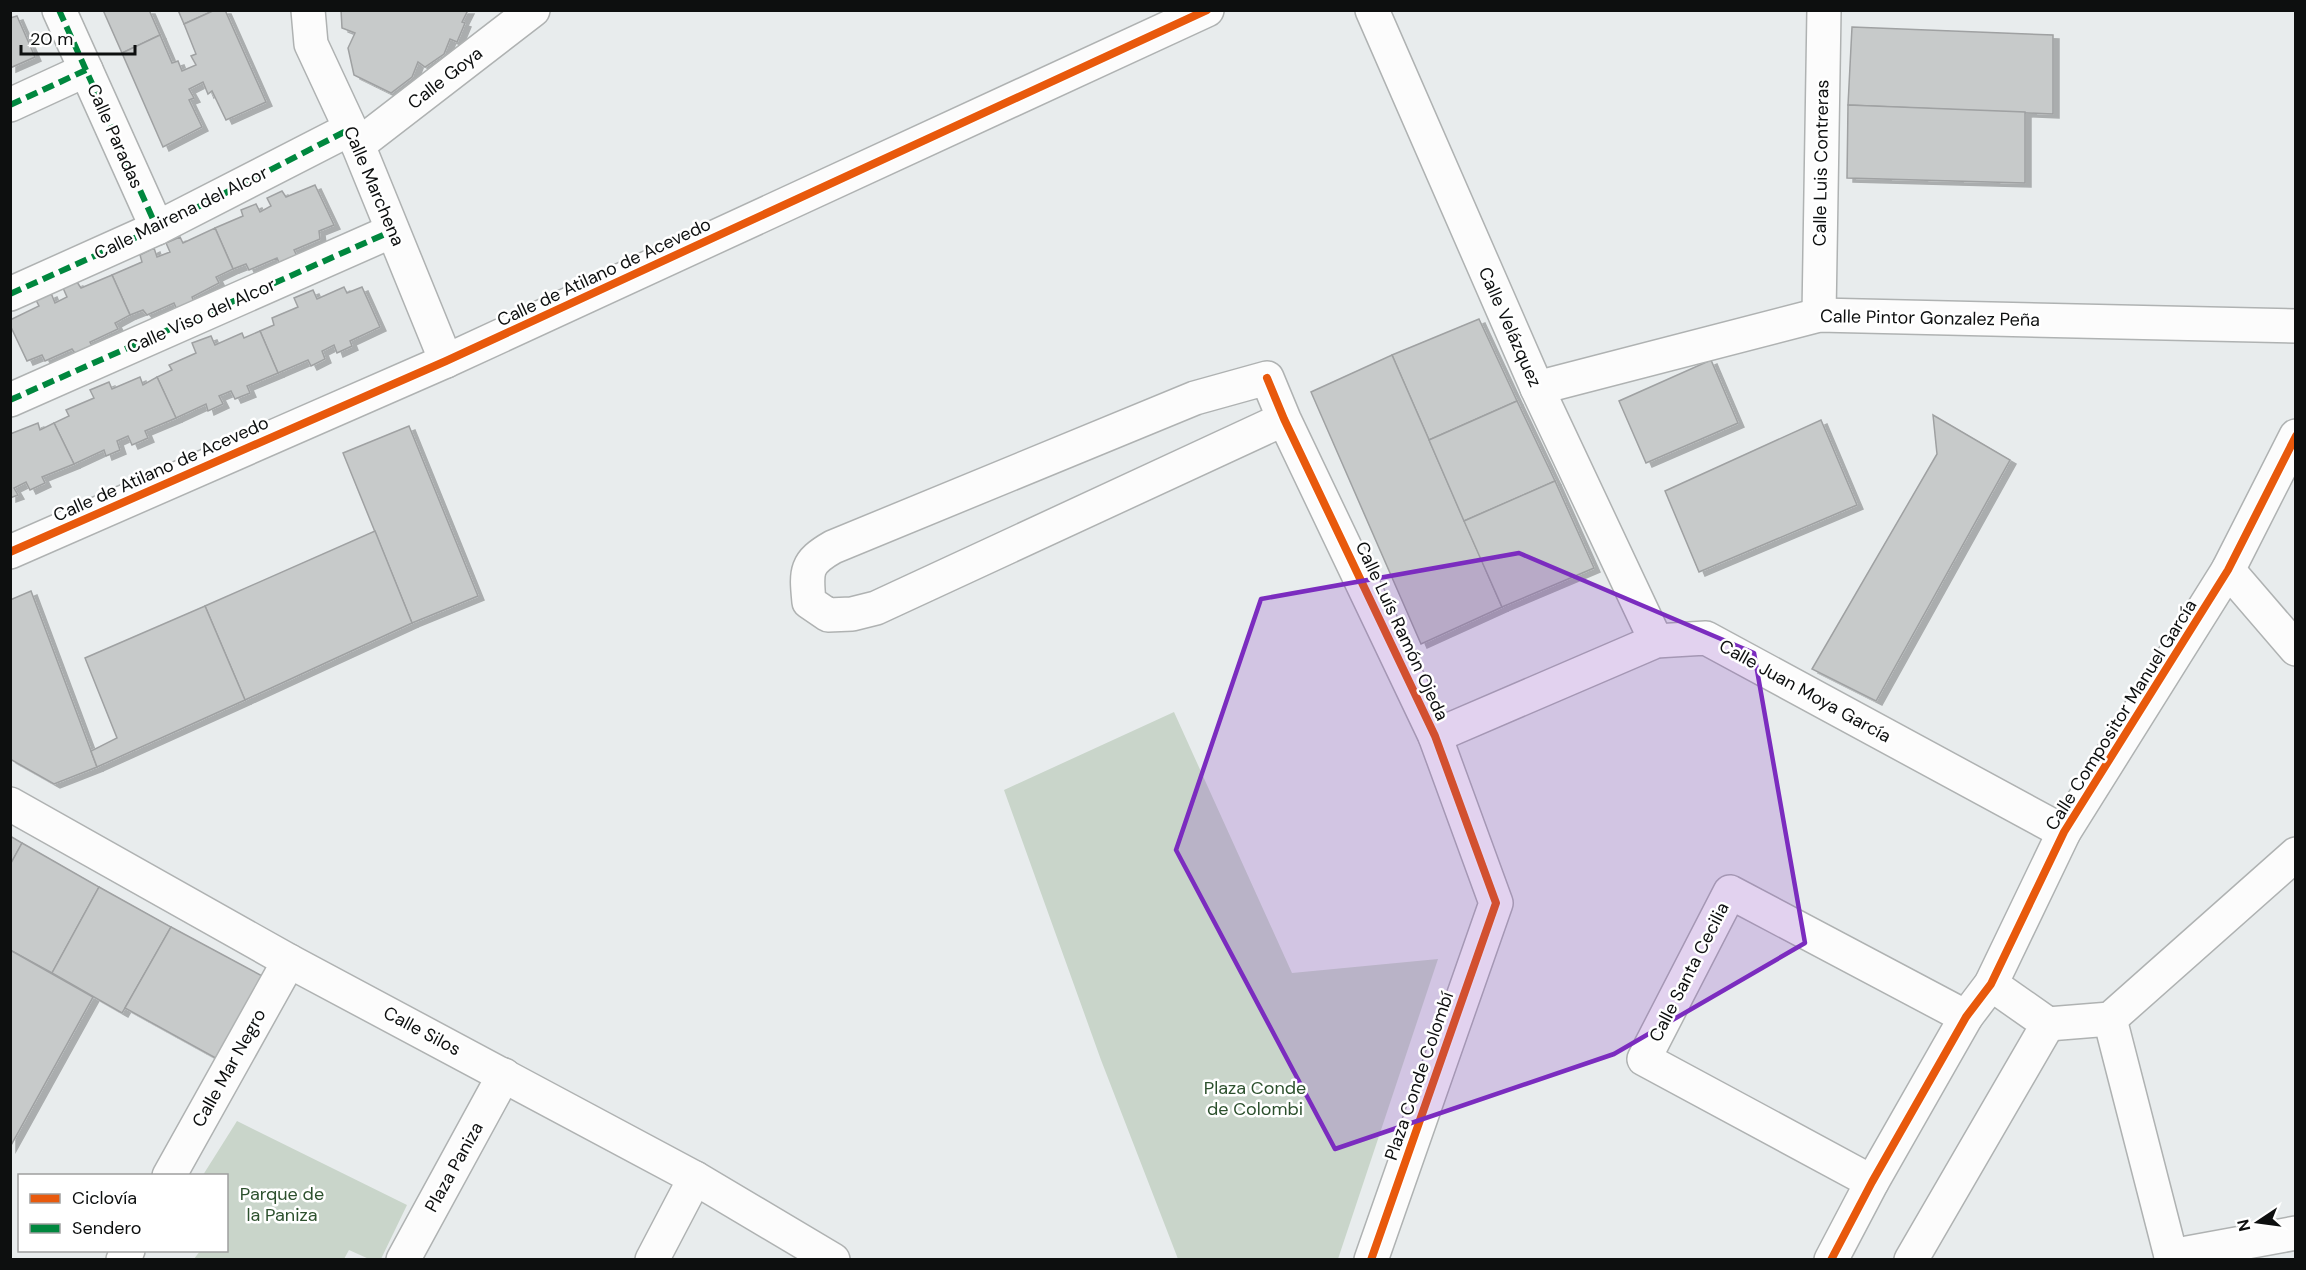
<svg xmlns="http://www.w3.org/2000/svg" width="2306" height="1270" font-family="'DM Sans',sans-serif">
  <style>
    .green { fill: #c9d5ca }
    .building { fill: #c7caca; stroke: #9fa1a2; stroke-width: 1.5; filter: url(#shadow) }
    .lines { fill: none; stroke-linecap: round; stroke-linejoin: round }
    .minor-casing { stroke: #afb2b2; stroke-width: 36 }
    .minor { stroke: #fcfcfc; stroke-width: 33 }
    .quiet { stroke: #00873e; stroke-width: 6; stroke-dasharray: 12 6; stroke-linecap: butt }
    .cycleway-casing { stroke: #fff; stroke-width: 11 }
    .cycleway { stroke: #e8590c; stroke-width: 8 }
    .marked { fill: #7b2cbf; fill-opacity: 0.2; stroke: #7b2cbf; stroke-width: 4.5; stroke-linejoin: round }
    .labels { text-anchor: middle; stroke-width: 5; stroke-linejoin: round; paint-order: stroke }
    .street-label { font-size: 18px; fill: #0d0f0f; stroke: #fff }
    .park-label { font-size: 18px; fill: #2c502d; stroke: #fff }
  </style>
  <defs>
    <filter id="shadow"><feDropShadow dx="6" dy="4" stdDeviation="0" flood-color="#0004"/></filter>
  </defs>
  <rect width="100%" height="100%" fill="#e8eced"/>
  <g class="green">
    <polygon points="1174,712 1292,973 1438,959 1338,1259 1178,1259 1101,1060 1004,790"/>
    <polygon points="237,1121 407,1205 381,1259 369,1259 349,1250 344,1259 194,1259 200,1251 226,1250 226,1176 203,1175"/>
  </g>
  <g class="building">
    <polygon points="103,10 149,10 160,35 122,53"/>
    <polygon points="178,10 215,10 184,24"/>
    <polygon points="215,10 225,10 266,102 226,120 212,91 208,94 203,82 189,89 194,98 189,100 202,127 163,147 122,53 160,35 172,63 178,61 182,71 196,65 191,56 196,54 184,24"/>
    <polygon points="341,10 468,10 462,22 465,23 457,42 450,39 444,54 425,67 418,62 412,77 391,93 354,75 348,48 355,33 342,28"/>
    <polygon points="17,16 35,57 10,68 10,18"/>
    <polygon points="1852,27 2053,35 2053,114 1848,105"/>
    <polygon points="1848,105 2025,112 2025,183 1847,178"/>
    <polygon points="315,185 334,225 319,231 320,239 294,250 298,258 280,265 277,258 249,270 246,264 233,269 215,228 243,216 241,210 256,204 260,212 271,206 267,198 282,191 286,197"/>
    <polygon points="215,228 233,269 216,277 219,283 192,297 195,304 177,310 174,303 147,315 143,310 130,315 112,275 142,262 140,255 154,248 157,257 170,252 166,243 180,237 183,243"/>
    <polygon points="112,275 130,315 115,323 118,329 90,342 94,349 77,356 72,349 45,361 42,355 27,361 10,325 10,320 39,306 36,300 51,293 55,303 67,297 63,288 77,282 81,288"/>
    <polygon points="344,287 347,293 362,287 380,327 350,341 352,346 337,353 334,345 322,351 325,359 311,366 308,360 278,373 260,331 274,325 272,318 298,307 294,298 313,290 317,299"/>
    <polygon points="1479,319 1517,401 1429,440 1392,355"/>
    <polygon points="260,331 278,373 247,386 250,393 235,399 231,391 219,396 223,404 208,411 206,404 176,418 157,377 172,370 169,365 196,353 192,343 211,336 215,345 242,333 244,338"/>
    <polygon points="1392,355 1502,607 1421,644 1311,392"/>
    <polygon points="1711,360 1738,423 1646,463 1619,401"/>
    <polygon points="140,377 143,385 157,377 176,418 145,431 148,438 132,445 128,436 117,441 120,450 106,456 104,450 74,464 54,423 69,416 66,410 94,398 90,390 109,382 112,389"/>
    <polygon points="1517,401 1555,481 1464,521 1429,440"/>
    <polygon points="1933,415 2010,460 1876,701 1812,669 1937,454"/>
    <polygon points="1821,420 1857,505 1699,572 1665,491"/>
    <polygon points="38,423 40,430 54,423 74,464 42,477 45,483 30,490 26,482 14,488 18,495 10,498 10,434"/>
    <polygon points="409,426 478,596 412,623 343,453"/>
    <polygon points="1555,481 1594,568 1502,607 1464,521"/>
    <polygon points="375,531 412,623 245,700 205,606"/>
    <polygon points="31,591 97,767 54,784 10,759 10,600"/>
    <polygon points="205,606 245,700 97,767 91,751 117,738 85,658"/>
    <polygon points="10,836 22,843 10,865"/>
    <polygon points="22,843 99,887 52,973 10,950 10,865"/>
    <polygon points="99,887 171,927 122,1013 52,973"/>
    <polygon points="171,927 266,978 221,1061 125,1008"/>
    <polygon points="10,950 93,997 10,1147"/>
  </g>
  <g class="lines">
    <g class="minor-casing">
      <g id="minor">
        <polyline points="59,10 157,228"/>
        <polyline points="308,10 311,44 358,145 446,361"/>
        <polyline points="1372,10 1537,388 1656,641"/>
        <polyline points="10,105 86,70"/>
        <polyline points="358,145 533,10"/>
        <polyline points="10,294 157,228 350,129"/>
        <polyline points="1819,315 1824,10"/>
        <polyline points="1537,388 1819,315 2296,326"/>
        <polyline points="10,400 392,231"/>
        <path d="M1284,419L876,608L852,614L828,615L809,602C806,571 805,563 833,547L1195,398L1267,378L1284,419L1435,736L1496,903L1371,1260"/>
        <polyline points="10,552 446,361 1207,10"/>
        <polyline points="2228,570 2296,649"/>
        <polyline points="1435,736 1656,641 1706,638 2064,832"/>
        <polyline points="10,804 289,961 695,1178 833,1260"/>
        <polyline points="2110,1019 2172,1260"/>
        <polyline points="2048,1024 2110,1019 2296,854"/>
        <polyline points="169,1176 289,961"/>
        <polyline points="1872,1182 1644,1059 1730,892 1966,1017"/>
        <polyline points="2171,1256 2296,1233"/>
        <polyline points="123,1260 128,1250"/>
        <polyline points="403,1260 504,1075"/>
        <polyline points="652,1260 695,1178"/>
        <polyline points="1831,1260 1872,1182 1966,1017 1991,984 2064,832 2228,570 2296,436"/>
        <polyline points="1911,1260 2048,1024 1991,984"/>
      </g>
    </g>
    <use href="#minor" class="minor"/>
    <g class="quiet">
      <polyline points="59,10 157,228"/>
      <polyline points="10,105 86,70"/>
      <polyline points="10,294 157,228 350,129"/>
      <polyline points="10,400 392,231"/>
    </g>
    <g class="cycleway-casing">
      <g id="cycleway">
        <polyline points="1267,378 1284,419 1435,736 1496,903 1371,1260"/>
        <polyline points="10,552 446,361 1207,10"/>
        <polyline points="1831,1260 1872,1182 1966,1017 1991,984 2064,832 2228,570 2296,436"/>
      </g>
    </g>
    <use href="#cycleway" class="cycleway"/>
  </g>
  <path class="marked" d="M1519,553L1754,653L1805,943L1614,1054L1335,1149L1176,850L1261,599Z"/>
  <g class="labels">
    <g class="street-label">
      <text transform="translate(445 78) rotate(-38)" y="6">Calle Goya</text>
      <text transform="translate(115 136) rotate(66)" y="6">Calle Paradas</text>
      <text transform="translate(1821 163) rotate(-89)" y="6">Calle Luis Contreras</text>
      <text transform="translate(374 186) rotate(67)" y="6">Calle Marchena</text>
      <text transform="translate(181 213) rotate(-26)" y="6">Calle Mairena del Alcor</text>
      <text transform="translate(604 272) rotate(-25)" y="6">Calle de Atilano de Acevedo</text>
      <text transform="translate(201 316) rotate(-24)" y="6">Calle Viso del Alcor</text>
      <text transform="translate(1930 318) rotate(1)" y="6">Calle Pintor Gonzalez Peña</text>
      <text transform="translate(1510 327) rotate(66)" y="6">Calle Velázquez</text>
      <text transform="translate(161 469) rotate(-24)" y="6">Calle de Atilano de Acevedo</text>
      <text transform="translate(1402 631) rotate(65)" y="6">Calle Luís Ramón Ojeda</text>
      <text transform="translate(1805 691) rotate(29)" y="6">Calle Juan Moya García</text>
      <text transform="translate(2121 715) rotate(-58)" y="6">Calle Compositor Manuel García</text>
      <text transform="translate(1689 972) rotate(-63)" y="6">Calle Santa Cecilia</text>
      <text transform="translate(422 1031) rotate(28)" y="6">Calle Silos</text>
      <text transform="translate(229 1068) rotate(-61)" y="6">Calle Mar Negro</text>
      <text transform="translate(1419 1076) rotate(-71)" y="6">Plaza Conde Colombí</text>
      <text transform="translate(454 1167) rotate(-61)" y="6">Plaza Paniza</text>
    </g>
    <g class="park-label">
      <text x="1255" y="1094">Plaza Conde<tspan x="1255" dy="21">de Colombi</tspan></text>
      <text x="282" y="1200">Parque de<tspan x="282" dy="21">la Paniza</tspan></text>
    </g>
  </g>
  <rect width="2306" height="1270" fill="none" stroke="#0d0f0f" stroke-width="24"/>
  <rect x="18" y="1174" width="210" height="78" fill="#ffffff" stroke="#9e9f9f" stroke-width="1.5"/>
  <rect x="30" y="1194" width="30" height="9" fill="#e8590c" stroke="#9e9f9f" stroke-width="1.5"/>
  <text x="72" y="1204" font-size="18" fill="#0d0f0f">Ciclovía</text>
  <rect x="30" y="1224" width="30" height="9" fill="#00873e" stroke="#9e9f9f" stroke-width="1.5"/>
  <text x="72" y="1234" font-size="18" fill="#0d0f0f">Sendero</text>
  <g transform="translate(2258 1222) rotate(257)" stroke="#ffffff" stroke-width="4.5" paint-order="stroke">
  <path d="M0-4.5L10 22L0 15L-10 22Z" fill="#0d0f0f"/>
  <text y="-9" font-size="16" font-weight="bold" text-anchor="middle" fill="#0d0f0f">N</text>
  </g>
  <path d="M21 45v9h114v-9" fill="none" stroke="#0d0f0f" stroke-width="3"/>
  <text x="30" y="45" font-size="18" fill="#0d0f0f" stroke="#ffffff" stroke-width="4.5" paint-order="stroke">20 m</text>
</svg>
